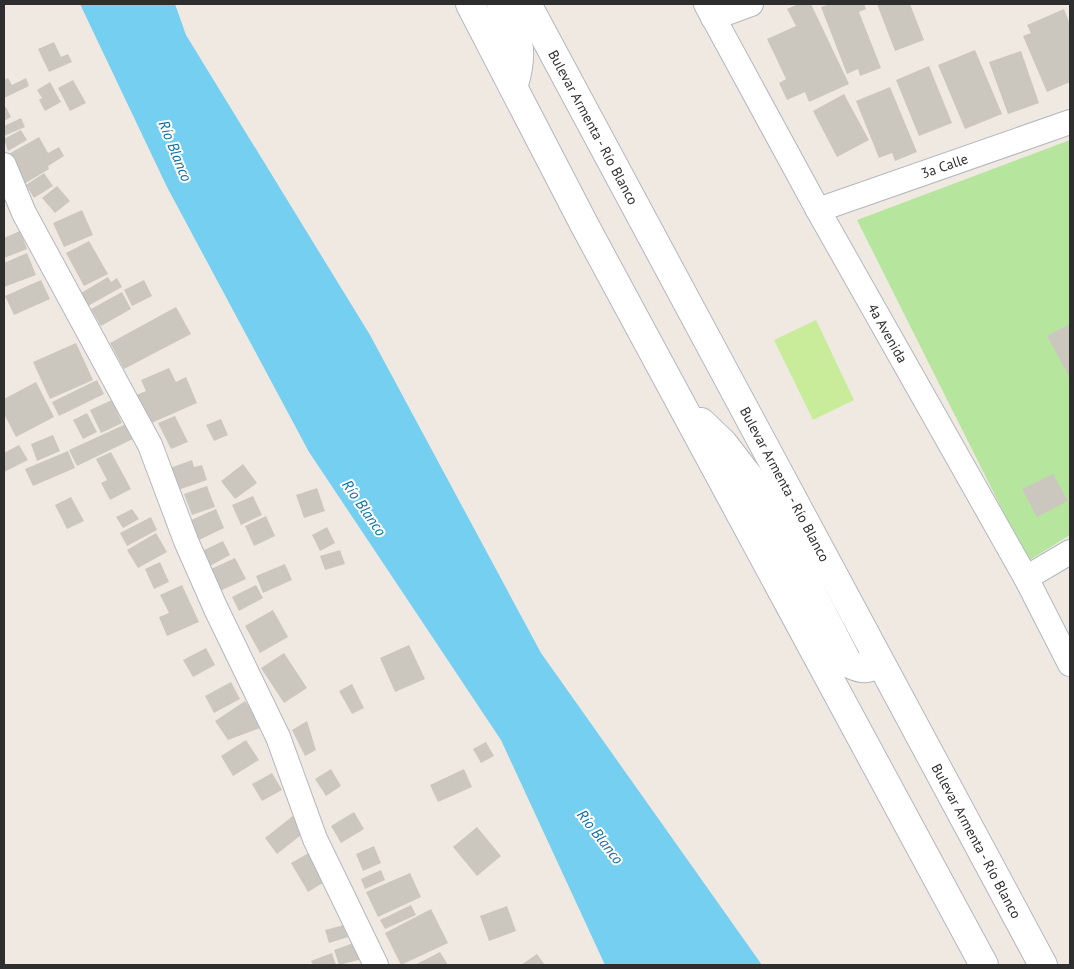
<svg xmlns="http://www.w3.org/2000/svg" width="1074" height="969" font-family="'PT Sans',sans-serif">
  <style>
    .green { fill: #b6e59e }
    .pitch { fill: #c9ec9a }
    .water { fill: #75cff0 }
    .building { fill: #cbc7bf }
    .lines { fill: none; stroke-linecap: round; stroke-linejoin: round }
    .street-casing { stroke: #b4b7c1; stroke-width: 26 }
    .secondary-casing { stroke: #b4b7c1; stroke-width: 30 }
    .street { stroke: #fff; stroke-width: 24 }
    .secondary { stroke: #fff; stroke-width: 28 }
    .labels { text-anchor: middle; stroke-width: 4; stroke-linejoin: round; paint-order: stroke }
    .street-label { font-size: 14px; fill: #2e2e2e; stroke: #fff }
    .water-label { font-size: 15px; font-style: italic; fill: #0d6fa3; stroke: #fff }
  </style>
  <rect width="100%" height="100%" fill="#efe9e1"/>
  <polygon class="green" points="1070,140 1070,535 1028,561 857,220"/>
  <polygon class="pitch" points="816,320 854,400 813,420 774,340"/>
  <polygon class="water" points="80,4 175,4 186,35 370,335 541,653 762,965 605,965 501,740 309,452 167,187"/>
  <g class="building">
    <polygon points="798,4 811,4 849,84 809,102 805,92 787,100 779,83 786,79 767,39 796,26 787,9"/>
    <polygon points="830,4 864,4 866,9 859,12 881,68 860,76 858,69 847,74 821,7"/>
    <polygon points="877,4 910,4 924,40 895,51"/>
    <polygon points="1064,9 1070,24 1070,82 1047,92 1023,36 1031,33 1027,25"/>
    <polygon points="54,42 61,57 68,54 72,62 49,72 38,49"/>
    <polygon points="975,50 1002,114 965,129 938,65"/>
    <polygon points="1021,51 1039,103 1008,114 989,62"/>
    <polygon points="929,66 952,123 919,136 896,80"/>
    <polygon points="8,78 12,85 26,78 29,86 4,98 4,80"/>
    <polygon points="73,80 86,103 70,111 58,88"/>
    <polygon points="50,82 61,102 45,111 39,100 42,98 37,90"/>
    <polygon points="890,87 917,152 895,161 892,153 879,158 856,101"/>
    <polygon points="844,94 869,140 837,157 813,111"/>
    <polygon points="6,107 11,117 4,121 4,108"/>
    <polygon points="21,118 25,127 4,136 4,126"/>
    <polygon points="21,130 27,140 8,151 4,139"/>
    <polygon points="39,137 48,153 59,147 64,156 48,166 49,169 24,184 7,155"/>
    <polygon points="44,173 53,186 34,198 26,185"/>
    <polygon points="57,186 70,201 55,213 42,198"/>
    <polygon points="82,210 93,235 64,247 53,223"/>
    <polygon points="20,231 27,249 4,258 4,238"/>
    <polygon points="89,241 108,274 84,286 66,253"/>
    <polygon points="27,253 36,275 4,287 4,263"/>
    <polygon points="108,277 111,282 117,278 122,287 88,306 81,293"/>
    <polygon points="41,280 50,299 14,315 5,296"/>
    <polygon points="144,280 152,296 132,306 124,290"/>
    <polygon points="122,292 131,309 101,326 91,309"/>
    <polygon points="176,307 191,334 124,369 110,343"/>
    <polygon points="1070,324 1070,378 1047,336"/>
    <polygon points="76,343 93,380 50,399 33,362"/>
    <polygon points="169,368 176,382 186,377 197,403 147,425 134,396 146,391 141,380"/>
    <polygon points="97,380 104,394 59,416 52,402"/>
    <polygon points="36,382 54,417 16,437 4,414 4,399"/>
    <polygon points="112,400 122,423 101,433 90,410"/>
    <polygon points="87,413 97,432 83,439 73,420"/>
    <polygon points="175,416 188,442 171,449 158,423"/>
    <polygon points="221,419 228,435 214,441 206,425"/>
    <polygon points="128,423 135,438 77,466 69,450"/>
    <polygon points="53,435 60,451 37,461 31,444"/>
    <polygon points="19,445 28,460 4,472 4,453"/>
    <polygon points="68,451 75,468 33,486 25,469"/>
    <polygon points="111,452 131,489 110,500 101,483 107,480 96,459"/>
    <polygon points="192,460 194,467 202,465 207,480 178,490 170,468"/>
    <polygon points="243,464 257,483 235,499 221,481"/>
    <polygon points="1053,474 1068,501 1037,517 1022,489"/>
    <polygon points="207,486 215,507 192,515 184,494"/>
    <polygon points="317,488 325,511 304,518 296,495"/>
    <polygon points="253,496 262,515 241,525 232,505"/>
    <polygon points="71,497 84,521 67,529 55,505"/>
    <polygon points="132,509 139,519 123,528 116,517"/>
    <polygon points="216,509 224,528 199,540 189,521"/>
    <polygon points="266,516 275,536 254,546 245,526"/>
    <polygon points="151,517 157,530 127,546 120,533"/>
    <polygon points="327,527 335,543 320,551 312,535"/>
    <polygon points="156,533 167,552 138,568 127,550"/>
    <polygon points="223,541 230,555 210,566 202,551"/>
    <polygon points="340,550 345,564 325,570 320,556"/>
    <polygon points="235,558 246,579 220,591 209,570"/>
    <polygon points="160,562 169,582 154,589 145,569"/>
    <polygon points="285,564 292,580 263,593 256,576"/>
    <polygon points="182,585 199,622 167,636 159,617 169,613 160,595"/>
    <polygon points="256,585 263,598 239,611 232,597"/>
    <polygon points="273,610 288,637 260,653 245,626"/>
    <polygon points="409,645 425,679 395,692 380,658"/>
    <polygon points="206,648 215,665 193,677 183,660"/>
    <polygon points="284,653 307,688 284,703 261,668"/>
    <polygon points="231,682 240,699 214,713 205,696"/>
    <polygon points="352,684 364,708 352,714 339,691"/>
    <polygon points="245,701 263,727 228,740 215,721"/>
    <polygon points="307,721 316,750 305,756 292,730"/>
    <polygon points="246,740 259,760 233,776 221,756"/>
    <polygon points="486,742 494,756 481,763 473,749"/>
    <polygon points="331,769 341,786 326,796 315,779"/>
    <polygon points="464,769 472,787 438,802 430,785"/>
    <polygon points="272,773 282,790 262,801 252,784"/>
    <polygon points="354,812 364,829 341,843 331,826"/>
    <polygon points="294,815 306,831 277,854 265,838"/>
    <polygon points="477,827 501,856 477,876 453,847"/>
    <polygon points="374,846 381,863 363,871 356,854"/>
    <polygon points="314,850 331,878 308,892 291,863"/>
    <polygon points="381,870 385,880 365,889 361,879"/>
    <polygon points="410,873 421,897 378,917 366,892"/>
    <polygon points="411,905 416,915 385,929 380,920"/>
    <polygon points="507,906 516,931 489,941 480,916"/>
    <polygon points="431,909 448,943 401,965 385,933"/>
    <polygon points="344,925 348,937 329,943 325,930"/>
    <polygon points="356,942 362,959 339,965 334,950"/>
    <polygon points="440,952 448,965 415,965"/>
    <polygon points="332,953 336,965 313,965 311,961"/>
    <polygon points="537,954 545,965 521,965"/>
  </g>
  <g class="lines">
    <g class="street-casing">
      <g id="street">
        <path id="s1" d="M706,4L818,210L1026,578L1070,664"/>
        <polyline points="713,18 751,4"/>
        <polyline points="4,165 24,213 150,445 186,541 216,609 278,737 315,839 376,965"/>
        <path id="s2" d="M818,210L1070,122"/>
        <polyline points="1026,578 1070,552"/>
      </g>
    </g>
    <g class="secondary-casing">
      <g id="secondary">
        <polyline points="470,4 585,226 984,965"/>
        <path d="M501,4C518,38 525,46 514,85"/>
        <path id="s3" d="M527,4L1043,965"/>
        <path d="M701,422L723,443L757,487L848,663C861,670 868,670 880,663"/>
      </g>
    </g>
    <use href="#street" class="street"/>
    <use href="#secondary" class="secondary"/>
  </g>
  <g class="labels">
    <g class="street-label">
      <text dy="5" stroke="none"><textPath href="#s3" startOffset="140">Bulevar Armenta - Río Blanco</textPath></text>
      <text dy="5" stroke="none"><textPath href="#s2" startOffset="134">3a Calle</textPath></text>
      <text dy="5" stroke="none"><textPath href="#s1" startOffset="376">4a Avenida</textPath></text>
      <text dy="5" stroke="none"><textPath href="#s3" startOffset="545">Bulevar Armenta - Río Blanco</textPath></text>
      <text dy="5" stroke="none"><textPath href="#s3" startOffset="950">Bulevar Armenta - Río Blanco</textPath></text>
    </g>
    <g class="water-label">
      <text transform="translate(175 151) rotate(68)" y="5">Río Blanco</text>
      <text transform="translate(364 508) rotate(55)" y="5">Río Blanco</text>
      <text transform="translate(600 837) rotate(52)" y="5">Río Blanco</text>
    </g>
  </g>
  <rect width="1074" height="969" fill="none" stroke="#2e2e2e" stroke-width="10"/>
</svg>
